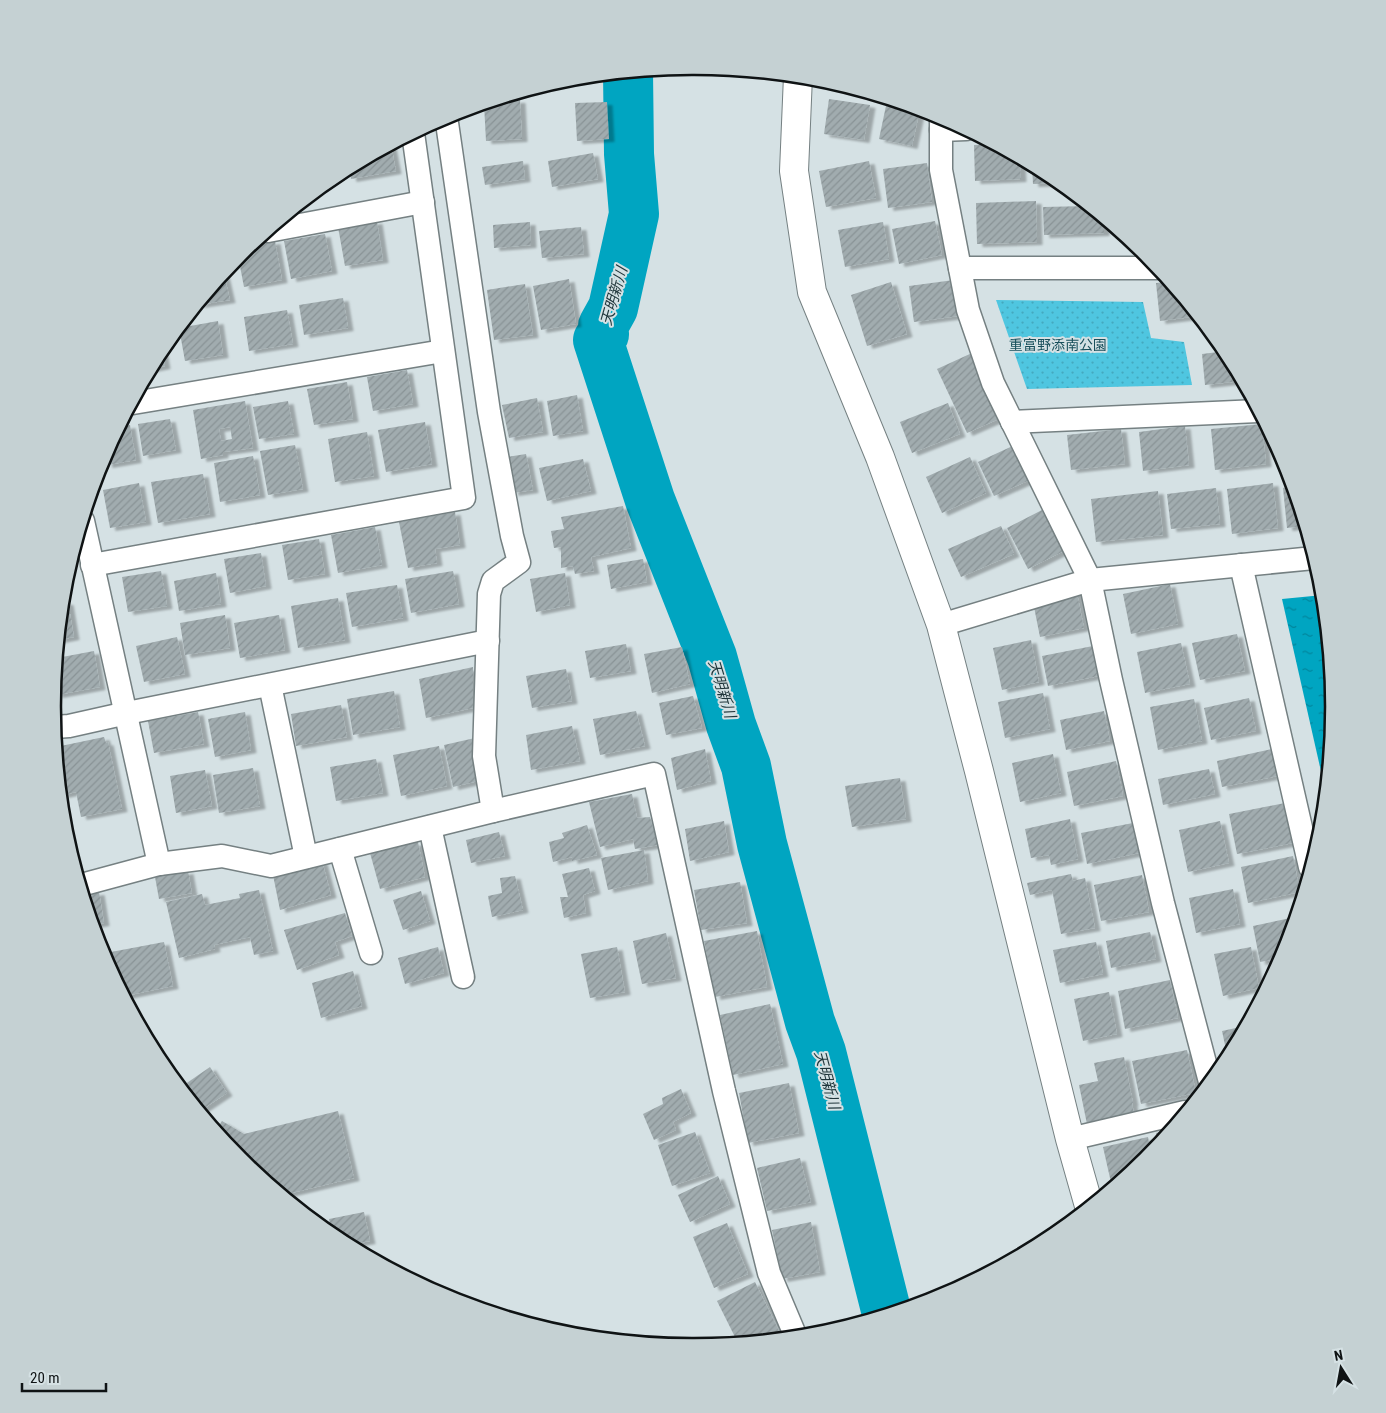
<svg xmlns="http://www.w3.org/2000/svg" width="1386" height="1413" font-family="'Roboto Condensed','Noto Sans JP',sans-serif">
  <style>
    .grass { fill: url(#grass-dots) }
    .water { fill: url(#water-ripples) }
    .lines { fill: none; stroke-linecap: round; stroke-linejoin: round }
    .river { stroke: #00a5c1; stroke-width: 50 }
    .building { fill: url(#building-hatch); fill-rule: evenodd; filter: url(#shadow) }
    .street-casing { stroke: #758082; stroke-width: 25 }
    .secondary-casing { stroke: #758082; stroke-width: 30 }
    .street { stroke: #fff; stroke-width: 22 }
    .secondary { stroke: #fff; stroke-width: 28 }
    .labels { text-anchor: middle; stroke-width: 4; stroke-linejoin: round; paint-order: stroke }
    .park-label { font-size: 14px; fill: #184f5b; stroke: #d5e1e4 }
    .water-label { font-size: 15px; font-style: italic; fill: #1f353a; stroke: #d5e1e4 }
    .rim { fill: none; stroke: #0f1314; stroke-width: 2.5 }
  </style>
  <defs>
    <pattern id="grass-dots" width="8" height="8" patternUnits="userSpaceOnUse" patternTransform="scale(1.25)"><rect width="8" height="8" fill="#4fc6e0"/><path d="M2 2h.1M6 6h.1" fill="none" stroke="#44a9bf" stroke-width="1.8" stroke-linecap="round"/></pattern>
    <pattern id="water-ripples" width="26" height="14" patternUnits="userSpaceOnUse" patternTransform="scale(1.25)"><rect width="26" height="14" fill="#00a5c1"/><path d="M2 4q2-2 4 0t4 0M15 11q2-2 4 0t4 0" fill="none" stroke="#01859c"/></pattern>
    <pattern id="building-hatch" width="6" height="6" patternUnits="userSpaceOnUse" patternTransform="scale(1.25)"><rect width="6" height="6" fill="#a1acaf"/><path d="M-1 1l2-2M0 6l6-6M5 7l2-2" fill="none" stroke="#899396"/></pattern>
    <filter id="shadow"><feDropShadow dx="5.5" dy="3" stdDeviation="1" flood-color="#0004"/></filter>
  </defs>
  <rect width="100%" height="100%" fill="#d5e1e4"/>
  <polygon class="grass" points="996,300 1143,302 1151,338 1184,342 1192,385 1027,389"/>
  <polygon class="water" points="1323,595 1333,706 1325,789 1282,599"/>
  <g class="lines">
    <polyline class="river" points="628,72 629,154 634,214 613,308 603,326 604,334 598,340 650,500 712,657 731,725 746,766 762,844 810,1022 821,1052 887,1314"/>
  </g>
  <g class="building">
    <polygon points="852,89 871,94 870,96 852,91"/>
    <polygon points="829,99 870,105 864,140 824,134"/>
    <polygon points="520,100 522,139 486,141 484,104 492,101"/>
    <polygon points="887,101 920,109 912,146 879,139"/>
    <polygon points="607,102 609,139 577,141 575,103"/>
    <polygon points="993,144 1020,159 1021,179 975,181 974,145"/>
    <polygon points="391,145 396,171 351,179 349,167"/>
    <polygon points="593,153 598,179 552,187 548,161"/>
    <polygon points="523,161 525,179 485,185 482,167"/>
    <polygon points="869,161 876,198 826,207 819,171"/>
    <polygon points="927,163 932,202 888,208 883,169"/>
    <polygon points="1032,165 1049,174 1060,183 1033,184"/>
    <polygon points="1036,201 1037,242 977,244 976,203"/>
    <polygon points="1088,206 1104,219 1104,233 1044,235 1043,207"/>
    <polygon points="377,221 383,260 345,266 338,227"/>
    <polygon points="935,221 942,255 899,264 892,229"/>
    <polygon points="530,222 531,245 494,248 493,225"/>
    <polygon points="883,222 889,259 845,267 838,230"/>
    <polygon points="581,227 584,254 542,258 539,231"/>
    <polygon points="325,234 332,271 291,279 284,241"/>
    <polygon points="275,241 282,280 244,287 238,256 250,245"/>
    <polygon points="224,274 230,300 198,305 205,297"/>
    <polygon points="569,279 576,324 541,330 533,286"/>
    <polygon points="954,280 959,316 914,322 909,286"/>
    <polygon points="891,282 907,334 867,346 851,295"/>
    <polygon points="1169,282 1191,309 1192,317 1160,321 1156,283"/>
    <polygon points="525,284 533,335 494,340 487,290"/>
    <polygon points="343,298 348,328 304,335 299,305"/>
    <polygon points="287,310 293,344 249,351 244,317"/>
    <polygon points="218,321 223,355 185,361 179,328"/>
    <polygon points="162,349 165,366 151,369 161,350"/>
    <polygon points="1226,351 1242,381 1205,385 1202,354"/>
    <polygon points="972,353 1001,418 967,433 937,369"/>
    <polygon points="407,370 413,404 373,411 367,377"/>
    <polygon points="347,382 353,419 314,425 307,389"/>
    <polygon points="577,395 583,431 553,436 547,401"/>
    <polygon points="537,398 543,432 509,438 502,405"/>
    <path d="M245,401L253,448L223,452V455L201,459L193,410ZM230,427L232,439L221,441L219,429Z"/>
    <polygon points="288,401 294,434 259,439 253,407"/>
    <polygon points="948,403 960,434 912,453 900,422"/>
    <polygon points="170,419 176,450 143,456 138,424"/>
    <polygon points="425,422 432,464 386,472 378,430"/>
    <polygon points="1262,424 1266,464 1215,470 1211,429"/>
    <polygon points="130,425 136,460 107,465 105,454 120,427"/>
    <polygon points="1185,426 1189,465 1143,471 1139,432"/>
    <polygon points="1121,429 1125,464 1071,470 1067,435"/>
    <polygon points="367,432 374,476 335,482 328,439"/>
    <polygon points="1017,444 1032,479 994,496 978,462"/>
    <polygon points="295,445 303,489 268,495 260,451"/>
    <polygon points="1277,448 1285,462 1288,471 1280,472"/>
    <polygon points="526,454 533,490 513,493 507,457"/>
    <polygon points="253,456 260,495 220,502 214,463"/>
    <polygon points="970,457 986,493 942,513 926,477"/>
    <polygon points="583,459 591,491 547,501 539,468"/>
    <polygon points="203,474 210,514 158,523 151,482"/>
    <polygon points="139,483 146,522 110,528 103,490"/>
    <polygon points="1273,483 1278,528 1232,534 1227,489"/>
    <polygon points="1292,486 1304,526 1287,528 1283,488"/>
    <polygon points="1216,488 1220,524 1171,529 1167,494"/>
    <polygon points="1158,491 1163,535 1096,542 1091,499"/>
    <polygon points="623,506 631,548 591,557 594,571 575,574 573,566 561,568 561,547 554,548 551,531 564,529 561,517"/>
    <polygon points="1042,510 1064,551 1028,569 1007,528"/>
    <polygon points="455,512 460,545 435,549 437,563 408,568 399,522"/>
    <polygon points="1001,526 1014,554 961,577 948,549"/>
    <polygon points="375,527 382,565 338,573 331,535"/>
    <polygon points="319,539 325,574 288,580 282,545"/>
    <polygon points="261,553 266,586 230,593 224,559"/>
    <polygon points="643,559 647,582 611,589 607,565"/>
    <polygon points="161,571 167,606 128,612 122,577"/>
    <polygon points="453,571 459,604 411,613 405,579"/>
    <polygon points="216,573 221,604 179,611 174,581"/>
    <polygon points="565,573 570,605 536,612 530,579"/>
    <polygon points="1170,584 1178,624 1131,634 1123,594"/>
    <polygon points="397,585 403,618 352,627 346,593"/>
    <polygon points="1076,588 1084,628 1040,637 1032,597"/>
    <polygon points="338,598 345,640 298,648 291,606"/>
    <polygon points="63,602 68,602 74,637 59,640"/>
    <polygon points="225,615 230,648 185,655 180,623"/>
    <polygon points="279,615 285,650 240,658 234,623"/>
    <polygon points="1237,634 1245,671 1200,680 1192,643"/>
    <polygon points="177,637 185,674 144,682 136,646"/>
    <polygon points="1031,640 1039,682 1002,690 993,648"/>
    <polygon points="1181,643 1190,684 1145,693 1137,652"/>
    <polygon points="626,644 631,671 590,678 585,651"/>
    <polygon points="1093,646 1099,676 1048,686 1042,656"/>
    <polygon points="682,647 690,684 652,693 644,654"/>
    <polygon points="94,651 100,687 57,695 55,684 57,658"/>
    <polygon points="473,667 473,708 426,718 419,679"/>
    <polygon points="566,669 572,701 532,708 526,676"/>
    <polygon points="394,691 400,727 353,735 347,699"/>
    <polygon points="1043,693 1050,729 1005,738 998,702"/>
    <polygon points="693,696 702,728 666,735 659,703"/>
    <polygon points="1249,698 1256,731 1211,740 1204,708"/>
    <polygon points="1194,699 1202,741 1158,750 1150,707"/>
    <polygon points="341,705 347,737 296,746 291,714"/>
    <polygon points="636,711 645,746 600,755 593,719"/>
    <polygon points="1104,711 1110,741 1066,750 1060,720"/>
    <polygon points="198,712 204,744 154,753 148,721"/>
    <polygon points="245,712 251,750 215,757 208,719"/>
    <polygon points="572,726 580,761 531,770 526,735"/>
    <polygon points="104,737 106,743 108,742 122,809 81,817 76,792 63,795 56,747"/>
    <polygon points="475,738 478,781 453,787 444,745"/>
    <polygon points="439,746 447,786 401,796 393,755"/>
    <polygon points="705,749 711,781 677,790 671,758"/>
    <polygon points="1272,749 1278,776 1222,787 1217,761"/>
    <polygon points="1053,754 1061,793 1020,802 1012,763"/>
    <polygon points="376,759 383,793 336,801 330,767"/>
    <polygon points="1116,761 1123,796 1074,806 1067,772"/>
    <polygon points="253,768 260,806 219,813 213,775"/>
    <polygon points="1209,769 1215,794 1163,805 1158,779"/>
    <polygon points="205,770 212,806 176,813 170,776"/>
    <polygon points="900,778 906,819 852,827 845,786"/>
    <polygon points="632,794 637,818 650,817 658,845 635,849 633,839 600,847 589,802"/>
    <polygon points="1285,803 1293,843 1237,854 1229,814"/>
    <polygon points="1070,819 1078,859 1051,865 1049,855 1031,858 1025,829"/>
    <polygon points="724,821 729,852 690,861 685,829"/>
    <polygon points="1220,821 1229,863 1188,872 1179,830"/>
    <polygon points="1133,823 1139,853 1087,864 1081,833"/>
    <polygon points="587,825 597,855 572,861 572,857 553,862 549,842 564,838 562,833"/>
    <polygon points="499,832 505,856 471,863 466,840"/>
    <polygon points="418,842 425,877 380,889 370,853"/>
    <polygon points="644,850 648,881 608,890 601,858"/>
    <polygon points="1293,856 1300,892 1248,903 1241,867"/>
    <polygon points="322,861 331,895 280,910 273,875"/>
    <polygon points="589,868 595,891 583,895 586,913 564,918 560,897 568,897 562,874"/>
    <polygon points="188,871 192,893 159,899 155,877"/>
    <polygon points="1071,874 1073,881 1085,878 1095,928 1061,934 1052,890 1030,895 1027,883"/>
    <polygon points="1142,875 1149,912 1101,921 1094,885"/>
    <polygon points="515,876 523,910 492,917 488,896 502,893 500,878"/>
    <polygon points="740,882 747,923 701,930 694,890"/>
    <polygon points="1233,889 1240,924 1196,933 1189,898"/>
    <polygon points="259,890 273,951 254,955 250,937 214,945 215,949 179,958 166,902 202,894 205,905 240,898 239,894"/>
    <polygon points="421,891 430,921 403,930 393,900"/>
    <polygon points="99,892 104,923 93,925 84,894"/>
    <polygon points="345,913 352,936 335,942 339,955 297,970 284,930"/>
    <polygon points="1295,917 1282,958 1260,962 1253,926"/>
    <polygon points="757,931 767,987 715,997 704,941"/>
    <polygon points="1150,932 1156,959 1111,968 1106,941"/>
    <polygon points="666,933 676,978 642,984 633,941"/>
    <polygon points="164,942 173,986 125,996 116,980 111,952"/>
    <polygon points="1096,942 1103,974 1060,983 1053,950"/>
    <polygon points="438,947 444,973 405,984 398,958"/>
    <polygon points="617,947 625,992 590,998 581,954"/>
    <polygon points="1251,947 1259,988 1223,996 1214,954"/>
    <polygon points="353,971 362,1006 321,1018 312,983"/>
    <polygon points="1170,980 1178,1018 1125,1029 1118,991"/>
    <polygon points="1109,992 1117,1034 1083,1041 1074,999"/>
    <polygon points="770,1004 783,1064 733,1075 720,1015"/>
    <polygon points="1245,1026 1241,1033 1228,1059 1222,1031"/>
    <polygon points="1187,1050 1196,1093 1141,1104 1132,1061"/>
    <polygon points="1124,1057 1133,1103 1132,1103 1135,1119 1088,1129 1079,1085 1098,1081 1094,1063"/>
    <polygon points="210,1067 227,1093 200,1111 181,1087"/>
    <polygon points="789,1083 799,1133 748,1143 739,1093"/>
    <polygon points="681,1089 691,1113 673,1122 676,1130 654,1140 643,1114 663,1104 662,1098"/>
    <polygon points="338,1111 354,1178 283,1195 240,1159 216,1130 222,1121 244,1134"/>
    <polygon points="1171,1129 1158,1144 1156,1133"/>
    <polygon points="695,1132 710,1173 672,1186 658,1145"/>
    <polygon points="1148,1137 1151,1153 1146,1160 1112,1187 1103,1147"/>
    <polygon points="800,1158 811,1202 767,1211 757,1168"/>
    <polygon points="718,1176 730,1204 690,1222 678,1195"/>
    <polygon points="364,1212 370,1241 348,1245 332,1235 329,1219"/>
    <polygon points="811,1222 820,1272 782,1279 772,1230"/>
    <polygon points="727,1223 748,1274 714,1288 693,1237"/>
    <polygon points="755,1282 782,1337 738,1343 717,1301"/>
  </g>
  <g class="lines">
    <g class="street-casing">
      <g id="street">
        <polyline points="941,116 941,170 968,310 993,383 1090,580 1111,680 1163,903 1210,1082"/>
        <polyline points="941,130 966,129"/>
        <polyline points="268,231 423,202"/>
        <polyline points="960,268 1158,268"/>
        <polyline points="133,403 443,351"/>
        <polyline points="1012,422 1258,411"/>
        <polyline points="83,521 159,864"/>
        <polyline points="92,565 464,498 413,133"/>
        <polyline points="1241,565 1310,867"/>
        <polyline points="941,625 1090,580 1314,558"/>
        <polyline points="270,685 306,857"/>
        <polyline points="55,727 69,726 127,713 488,641"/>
        <polyline points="493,811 654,774 724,1091 769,1273 796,1337"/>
        <polyline points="430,827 463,977"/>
        <polyline points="340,849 371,953"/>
        <polyline points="81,885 159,864 222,856 271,866 493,811 484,756 489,594 493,581 519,562 512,536 489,412 446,116"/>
        <polyline points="1070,1139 1185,1112"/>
      </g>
    </g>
    <g class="secondary-casing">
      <polyline id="secondary" points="798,76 794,171 812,292 880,457 941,625 979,771 1070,1139 1089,1206"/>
    </g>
    <use href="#street" class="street"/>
    <use href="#secondary" class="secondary"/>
  </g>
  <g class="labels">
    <g class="park-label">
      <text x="1058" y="350">重富野添南公園</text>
    </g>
    <g class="water-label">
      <text transform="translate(614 296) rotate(-74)" y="5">天明新川</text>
      <text transform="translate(722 689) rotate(73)" y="5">天明新川</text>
      <text transform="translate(827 1080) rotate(75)" y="5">天明新川</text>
    </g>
  </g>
  <path d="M0 0H1386V1413H0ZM692 75H694A631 631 0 0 1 1325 706V707A631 631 0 0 1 694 1338H692A631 631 0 0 1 61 707V706A631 631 0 0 1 692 75Z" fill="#c5d1d3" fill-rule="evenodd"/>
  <path class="rim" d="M692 75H694A631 631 0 0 1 1325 706V707A631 631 0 0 1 694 1338H692A631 631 0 0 1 61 707V706A631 631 0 0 1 692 75Z"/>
  <g transform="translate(1341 1368) rotate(349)" stroke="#d5e1e4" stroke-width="4" paint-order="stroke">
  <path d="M0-4L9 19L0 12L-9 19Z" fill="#0f1314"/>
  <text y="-8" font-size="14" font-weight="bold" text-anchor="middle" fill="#0f1314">N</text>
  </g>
  <path d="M22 1383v8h84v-8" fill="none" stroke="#0f1314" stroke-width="2.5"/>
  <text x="30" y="1383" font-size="15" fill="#0f1314" stroke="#d5e1e4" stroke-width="4" paint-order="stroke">20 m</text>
</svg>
